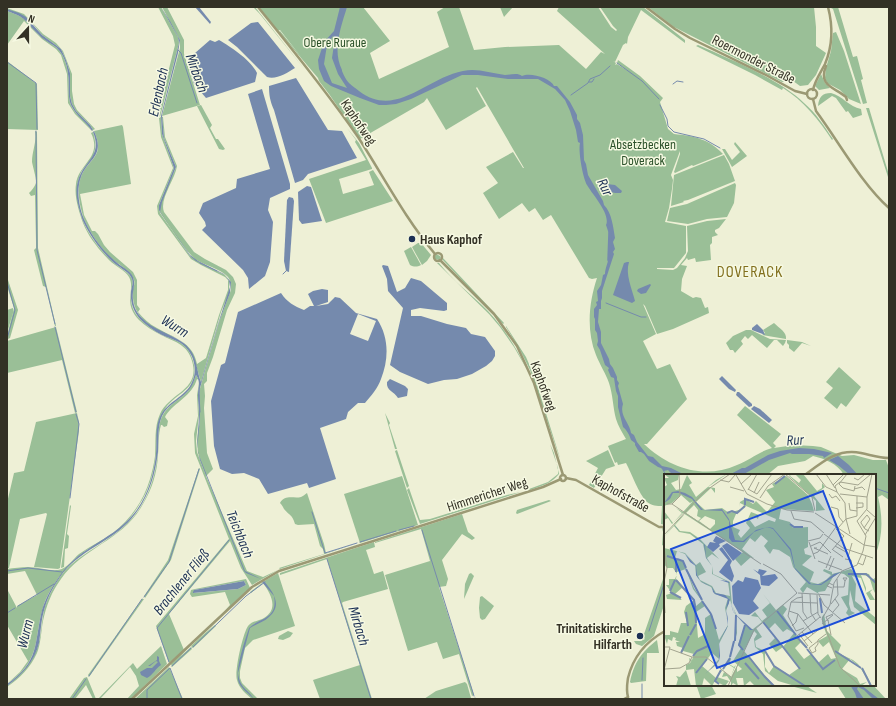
<svg xmlns="http://www.w3.org/2000/svg" width="896" height="706" font-family="'Sofia Sans Condensed',sans-serif">
  <style>
    .green { fill: #9abf97; fill-rule: evenodd }
    .water { fill: #758aad; fill-rule: evenodd }
    .lines { fill: none; stroke-linecap: round; stroke-linejoin: round }
    .stream { stroke: #758aad; stroke-width: 1 }
    .river { stroke: #758aad; stroke-width: 3.5 }
    .secondary { stroke: #9b9974; stroke-width: 2.5 }
    .poi-dot { fill: #1b2f54; stroke: #f6f9e2; stroke-width: 1.5 }
    .labels { text-anchor: middle; stroke-width: 3; stroke-linejoin: round; paint-order: stroke }
    .park-label { font-size: 14px; fill: #2b5129; stroke: #f6f9e2 }
    .street-label { font-size: 14px; fill: #333125; stroke: #f6f9e2 }
    .poi-label { font-size: 14px; font-weight: bold; fill: #333125; stroke: #f6f9e2; text-anchor: start }
    .water-label { font-size: 15px; font-style: italic; fill: #1b2f54; stroke: #f6f9e2 }
    .quarter-label { font-size: 16px; letter-spacing: 1px; fill: #82701e; stroke: #f6f9e2 }
    .inset-river { fill: none; stroke: #758aad; stroke-width: 2 }
    .inset-road { fill: none; stroke: #a3a48f; stroke-width: 1 }
    .view { fill: #1d4ed8; fill-opacity: 0.15; stroke: #1d4ed8; stroke-width: 2 }
    .inset-edge { fill: none; stroke: #333125; stroke-width: 2 }
  </style>
  <rect width="100%" height="100%" fill="#eef0d6"/>
  <g class="green">
    <polygon points="158,7 161,7 178,37 179,43 160,117 158,115 159,108 175,45 173,36"/>
    <polygon points="162,7 167,7 184,40 184,54 200,105 162,116 180,48 180,40"/>
    <polygon points="253,7 255,7 305,70 259,13"/>
    <path d="M259,7H363L390,41L370,53L379,79L449,47L437,12L445,7H459L474,50L505,47L559,45L586,69L601,52L605,54L557,11L559,7H598L611,27L616,31L617,30L613,26L600,7H643L685,40V43L641,10L628,37L627,44L626,43L623,45L615,62L613,61L616,63L615,65L617,64L628,71L617,63L618,60L640,76L663,98L660,102L668,129L674,134C694,136 709,139 723,154L693,166L692,165L675,173L674,172L680,154V151L671,175L673,180L672,189L669,208L665,222L686,226V253L674,268H657V269L673,270L677,268L685,258L688,251L687,226L707,221L726,219L719,228L715,230V232L718,235L712,237V243L710,245L711,260L696,262L695,258L688,260L687,258L681,265L687,266L682,279L681,291L693,298L696,297L701,298L705,308L708,307L709,313L673,329L657,334L645,306L643,304L656,334L643,341L657,369L670,364L687,399L647,444H644C669,468 704,480 737,465C750,460 758,452 772,448L737,415L745,406L781,434L773,443L776,446L774,448L794,445L813,446L821,447L842,456L854,455L873,460H886L889,468V500L882,495L878,497C883,517 883,537 875,556V475H844C837,463 825,459 813,456L805,461L778,466L767,475H665V525L661,524L662,506C657,506 652,506 647,502C638,493 632,474 626,463L618,465L617,462L615,463L608,446L626,439C622,432 618,426 616,419C613,408 613,395 609,383C606,374 600,365 596,355C586,330 589,302 597,278L592,279L589,278L551,215L543,220L535,208L529,212L522,203L499,219L483,193L498,183L486,167L513,152L523,168H524L477,87L476,88L486,106L446,130L427,98L424,102L360,139L329,94L319,81L318,78L279,32L280,31L302,58L280,30L278,31Z"/>
    <polygon points="500,7 513,7 504,17"/>
    <polygon points="648,7 814,7 816,27 816,46 826,53 816,75 808,85 800,86 789,78 787,81 782,82 674,27"/>
    <polygon points="829,7 838,7 853,57 857,56 863,79 861,80 867,103 863,104 833,9"/>
    <polygon points="7,8 24,14 43,34 56,43 63,51 72,74 72,91 74,104 77,110 95,129 93,130 90,125 76,111 72,104 70,96 70,73 66,60 61,49 42,35 29,19 7,9"/>
    <path d="M7,11C27,18 25,20 38,34C43,38 48,42 53,45C63,51 67,64 68,74C70,85 67,95 71,105C75,115 87,121 92,131L75,114L68,103L67,74L61,55L56,49L42,39L24,21L7,45Z"/>
    <polygon points="836,32 844,51 861,104 849,99 840,90 827,83 825,78 826,68 831,51 833,33"/>
    <path d="M698,45C730,59 779,79 804,103C816,113 824,126 833,139L832,140C819,120 804,101 783,88L782,90L755,75L696,46Z"/>
    <polygon points="7,61 37,84 38,130 7,129"/>
    <polygon points="821,74 825,83 830,88 819,90 815,86"/>
    <path d="M831,93C843,96 849,107 861,109L862,115L853,118L848,111L846,112L836,98L832,96L818,106C819,97 822,93 831,93Z"/>
    <polygon points="201,105 212,125 210,128 216,139 218,139 225,149 223,150 219,149 197,106"/>
    <polygon points="869,108 889,175 889,180 888,181 888,177 866,108"/>
    <path d="M161,117L162,134L174,168L159,205L160,213L190,256L202,264L225,275L229,281V293L221,312L201,382C197,369 194,352 182,342C179,339 173,337 169,335C158,331 148,326 141,317C134,309 132,299 133,289C134,286 135,283 134,280C131,270 117,264 110,257C100,247 90,233 84,219C80,207 76,190 81,177C88,158 106,158 94,131L122,125L123,127L131,184L80,194L84,215L92,231H95L98,234L104,245L110,252L133,272L137,280V305L140,309L138,312C143,318 149,324 157,328C174,338 193,342 197,364L206,358L219,315L228,290V280L225,277L201,265L191,259L158,214L157,206L173,168L161,137L159,118Z"/>
    <path d="M162,117H163L165,137L177,166C175,180 159,199 164,212L194,252L205,259L226,270L233,277L236,284L235,293L227,310L213,357L207,373V381L204,384L205,396L204,408L207,453L213,469L206,476L247,571L263,577L278,570L252,585L241,568L230,541L169,614L184,650L169,663L156,626L228,540L229,539L195,453L194,434L198,416L197,395L199,383L198,398L199,415L196,441L197,452L206,476L198,453L197,440L200,420L199,392L219,322L231,290C231,285 231,280 227,276C220,269 205,265 196,260C188,254 166,222 160,212C158,201 172,179 176,167L164,138Z"/>
    <polygon points="347,128 359,143 372,168 372,169 339,179 343,194 374,185 369,172 373,170 393,201 326,223 309,179 366,160 355,142 356,140"/>
    <path d="M35,131L37,132L38,248L56,326H55L46,287L43,286L34,250L36,248V242L35,195L31,196L29,193C32,190 34,188 36,183C37,181 33,167 32,162C32,151 37,142 35,131Z"/>
    <path d="M93,132C96,142 97,152 90,161C86,166 82,169 80,175C74,189 78,206 83,221C89,236 101,251 113,262C118,267 127,271 131,277C134,282 132,286 131,291C130,301 132,311 140,319C146,325 154,331 162,335C171,339 182,341 188,350C191,354 193,360 194,365C198,392 173,393 164,411C156,424 157,439 156,454C154,472 149,490 139,505C131,519 119,530 106,539C98,544 88,548 80,555C72,561 66,569 59,577C53,586 48,593 44,604C33,637 43,660 7,684L20,672L28,661L7,625V589L17,608V606L37,595L25,571L7,574V569C14,568 21,567 28,567C38,567 48,571 58,570C67,569 73,559 79,554C90,546 102,541 113,533C130,520 144,500 150,479C152,472 154,464 155,456C156,442 154,427 160,414C170,392 203,390 191,358C186,344 173,341 161,335C153,331 145,326 139,320C122,302 136,290 129,277C125,270 115,266 109,260C99,250 88,236 83,223C79,211 74,197 76,184C78,164 103,157 91,133Z"/>
    <polygon points="735,142 747,156 732,167 722,149 725,149 732,160 740,152 734,144"/>
    <polygon points="724,155 729,164 735,181 688,200 683,201 684,202 671,206 674,175"/>
    <polygon points="735,183 736,185 734,203 727,217 707,219 688,224 667,221 670,208 687,204"/>
    <polygon points="418,243 421,243 431,255 427,261 422,265 412,247"/>
    <path d="M411,247L421,265C417,267 414,267 410,265L404,251Z"/>
    <polygon points="436,254 440,256 441,258 442,257 504,323 503,324 441,258 439,260 435,259 435,256"/>
    <path d="M437,263H439C453,281 472,295 488,311C504,328 516,347 526,368L514,347L500,327L489,314Z"/>
    <polygon points="7,277 18,310 10,338 8,339 7,336 14,308 7,286"/>
    <polygon points="13,308 13,313 7,333 7,310"/>
    <path d="M774,323C779,328 787,332 786,339L762,335L765,333L763,330Z"/>
    <polygon points="506,326 526,357 535,378 559,455 560,459 530,370 520,350 506,327"/>
    <polygon points="56,327 77,412 75,413 62,360 7,373 7,341"/>
    <polygon points="746,330 751,330 770,339 786,340 785,343 783,346 777,340 774,340 767,348 752,335 748,339 745,336 741,341 743,344 735,353 733,350 730,350 726,343 733,336"/>
    <polygon points="787,340 802,342 811,346 802,343 794,352 789,348 789,345 787,343"/>
    <polygon points="839,367 861,387 846,407 841,403 837,409 824,398 833,388 826,382"/>
    <path d="M196,375L199,380L197,379C192,396 175,402 166,415L165,417L168,421L167,426L164,427L162,425H161C158,435 159,445 158,455C157,473 152,489 143,504C123,541 84,546 61,579C52,591 46,606 43,621C41,631 41,643 37,653C30,668 20,678 7,687V686C20,676 31,665 37,649C41,638 41,627 43,616C45,602 52,589 60,577C72,559 92,551 109,538C120,531 130,522 138,511C150,494 156,473 158,452C159,440 157,430 161,419C166,405 179,401 188,391C192,386 194,380 196,375Z"/>
    <polygon points="77,413 79,422 79,431 60,568 58,569 34,567 47,514 46,513 20,519 9,568 7,568 7,503 14,473 24,471 36,422"/>
    <polygon points="385,413 390,423 389,425 397,449 395,449"/>
    <path d="M550,444L554,453L559,474C552,483 542,486 530,490L529,489L548,482L558,474V468Z"/>
    <polygon points="397,450 409,486 407,488 395,451"/>
    <polygon points="608,450 615,466 606,469 594,488 589,485 598,468 586,461"/>
    <polygon points="199,468 200,469 171,560 145,598 144,596 168,560"/>
    <polygon points="402,476 418,525 360,543 344,494"/>
    <polygon points="409,488 420,520 430,519 507,495 521,492 420,524 407,490"/>
    <path d="M307,493L324,544L326,553L358,543L280,569L279,568L324,554L323,549L320,546L314,524L298,525L295,524C292,514 290,516 284,509C283,507 282,505 280,503C285,494 294,499 301,497C304,496 305,494 307,493Z"/>
    <polygon points="549,500 551,501 517,514 516,513 517,510 520,509"/>
    <polygon points="70,505 71,506 67,534 69,536 68,548 65,549 64,567 61,568"/>
    <polygon points="462,514 468,532 475,538 472,540 462,534 442,560 448,579 446,586 439,587 474,695 472,696 459,654 443,659 437,642 408,651 385,575 430,561 421,529 375,543 375,542"/>
    <polygon points="662,528 665,529 665,602 654,636 642,646 636,644 634,641 641,641 645,639 643,637 663,579 664,546 662,545 663,532"/>
    <polygon points="374,542 375,547 366,550 374,574 383,571 388,589 343,602 342,603 372,699 320,699 313,680 360,665 327,559 280,575 280,573"/>
    <path d="M278,573L295,626L253,640L245,648L240,671V678L242,683L258,699H252C246,694 239,688 237,680C234,672 243,633 248,626C252,621 259,621 264,618C279,609 271,594 263,583L251,593L250,592L266,580Z"/>
    <polygon points="471,573 474,576 464,599 465,584 469,574"/>
    <path d="M246,579L250,588L221,615L230,605L225,592L192,597L190,594L191,590L195,589ZM244,581L246,585L238,589L194,593V590Z"/>
    <polygon points="482,596 494,606 485,619 482,620 480,618 479,608 480,597"/>
    <polygon points="142,599 144,599 89,677 88,675"/>
    <polygon points="214,625 206,633 215,625 216,626 193,648 191,646"/>
    <polygon points="288,631 293,633 290,637 283,640 278,639 279,636"/>
    <path d="M657,640L659,653H647L646,681L631,683L630,682C634,662 642,652 657,640Z"/>
    <polygon points="161,646 167,664 131,699 127,699 139,686 136,676 130,667 100,699 98,699 133,663 137,669"/>
    <polygon points="189,647 180,657 191,647 192,649 172,667 171,664"/>
    <polygon points="169,667 183,699 135,699"/>
    <polygon points="87,677 96,699 93,699 86,685 75,699 69,699 84,678"/>
    <polygon points="465,682 467,684 471,698 473,699 469,699 470,698 424,699 436,691"/>
    <polygon points="703,685 711,685 716,694 701,699 697,687"/>
    <polygon points="787,685 806,685 811,689 817,693"/>
    <polygon points="837,685 873,685 886,699 846,699"/>
  </g>
  <g class="water">
    <path d="M161,7L170,21L180,40L178,53L162,115L164,138L176,167L162,202L160,212L190,255L198,261L224,274L231,282L230,293L219,322L200,388C199,397 200,405 200,414C200,427 197,440 198,453L245,571L261,579L246,573L244,571L200,460C195,444 199,430 199,414C199,408 198,402 198,395C198,387 201,382 196,375C194,380 193,386 188,391C180,400 168,404 162,416C157,428 159,439 158,452C155,476 148,499 132,518C111,543 78,550 60,577C54,586 48,596 45,607C41,619 41,631 39,643C35,661 22,675 7,686V684C40,662 34,643 42,610C46,597 53,585 61,574C81,546 115,539 136,511C148,495 154,474 156,454C157,441 155,428 160,417C167,401 186,397 192,382C197,372 195,359 188,350C182,341 171,339 162,335C154,331 146,325 140,319C133,311 130,301 131,291C132,286 134,282 131,277C128,271 118,267 113,262C101,251 90,236 83,221C79,209 74,194 78,181C83,161 103,157 93,132L94,131C106,157 87,159 81,177C76,190 79,207 84,219C91,235 102,250 115,261C120,266 130,270 133,277C135,282 134,287 133,292C132,301 134,310 141,317C155,333 181,335 191,351C197,360 197,372 201,382L218,324L230,287L229,281L225,275L196,261L190,256L159,210V205L174,168L162,134L161,116L179,43L178,37Z"/>
    <polygon points="195,7 199,7 211,22 210,24"/>
    <path d="M340,7H347C341,27 332,50 342,70V71C347,83 349,83 359,91C396,119 426,78 463,71C477,68 490,73 505,75C511,75 517,72 522,76C530,72 551,78 554,86H557L570,102L577,115V119L580,123L583,135L584,160L586,164L588,175L603,201L604,205C612,213 613,227 615,238L613,242L615,249L613,252L614,254L602,291V298L601,301V309H599L598,322L601,332V343L609,359L610,364L613,368L617,377V380L619,383L618,386L623,404C619,416 630,423 631,433L634,435L637,442L648,456L653,457L662,466L671,468L685,475C677,475 674,477 668,470L664,471L661,468L658,467L649,461L644,454L641,452H639L635,445V443L631,440C630,436 627,430 623,427L618,407V396L616,391L614,378L611,377L608,370L609,368L605,365L600,350L597,345L598,341L597,333L595,330V319L594,317V309L597,305L596,302L598,301L597,291L601,285L603,275L605,274C605,268 609,260 610,253C612,244 609,233 606,225C611,214 592,194 587,185C583,178 578,152 580,143L578,142L576,130L570,111L565,100L555,89L538,79H508L478,75H462L411,99L396,104L386,105H379L360,98L331,86L324,81L319,69L318,60L324,42L334,31ZM333,36L335,38L332,58L338,74L347,88L332,83L324,64L327,45Z"/>
    <path d="M7,9L19,13L26,17L42,35L61,49L66,60L70,73V96L72,104L76,111L90,125L93,130L92,131C86,121 76,116 71,105C67,95 70,85 68,74C67,64 63,51 53,45C48,42 43,39 38,34C24,20 27,18 7,11Z"/>
    <path d="M258,22L295,68C287,73 276,80 267,77L237,47L228,40L251,23Z"/>
    <path d="M210,40L215,42L219,40C231,47 251,60 257,73L255,82L206,98L194,84L187,60Z"/>
    <path d="M296,78L328,130L342,131L357,158L308,174L303,180L295,183L274,110C270,101 269,95 269,86Z"/>
    <polygon points="262,89 290,184 290,189 270,198 268,210 273,222 270,262 265,276 249,289 248,278 243,270 202,230 206,226 205,222 199,213 203,203 236,188 237,179 270,169 248,94"/>
    <path d="M607,184L615,185L622,191L621,193C613,193 607,193 603,185Z"/>
    <polygon points="307,186 311,187 322,221 302,224 299,220 298,192"/>
    <polygon points="289,197 293,198 294,201 289,272 286,271 284,261 287,200"/>
    <path d="M627,262H629C625,274 632,289 635,301L632,303L613,295L624,263Z"/>
    <polygon points="383,265 388,266 397,292 405,288 411,278 421,281 447,303 447,310 444,311 420,308 411,310 411,316 421,316 447,324 466,328 471,334 485,337 495,351 495,356 492,361 486,366 472,374 457,379 444,380 428,384 400,372 390,365 403,308 388,291 387,279 382,266"/>
    <polygon points="650,284 651,285 646,293 641,294 637,291 638,289"/>
    <path d="M322,289L328,290V302L316,306L328,304L335,297L340,298L356,313L377,319C389,337 389,359 381,379C378,388 371,396 365,403H358L348,412L346,419L320,428L336,479L309,488L307,483L268,494L259,479L244,473L232,474L220,469L214,446L211,401L221,365L225,363L238,312L281,293C287,302 294,306 304,310L310,306H314L308,294L313,291ZM358,314L376,321L368,341L350,334Z"/>
    <polygon points="757,324 763,330 765,335 752,330 752,328"/>
    <polygon points="722,376 736,390 735,392 729,389 719,379"/>
    <path d="M390,379L405,386L408,389L407,396L398,398C394,391 386,391 387,382Z"/>
    <polygon points="737,392 739,392 752,404 752,406 749,407 736,395"/>
    <polygon points="754,406 760,409 772,420 769,423 751,409"/>
    <polygon points="799,448 814,449 832,453 824,458 823,456 809,454 792,454 790,453 769,460 744,474 729,475 742,468 745,468 768,455 780,451"/>
    <polygon points="838,456 849,465 858,475 850,475 839,466 829,460"/>
    <polygon points="244,581 246,585 238,589 193,593 193,592 194,590"/>
    <path d="M264,581C273,592 283,605 269,617C264,622 256,624 250,628L238,673C240,689 248,689 254,699C249,694 242,689 239,683C234,671 245,641 249,628C261,617 278,619 274,596L262,582Z"/>
    <path d="M157,656L159,657V661L161,665C155,669 153,675 147,678L141,675L140,672L147,668H152L158,662L156,661L150,666H148L157,660Z"/>
    <polygon points="850,685 861,685 879,699 873,699 864,690 858,687 857,689 864,699 857,699 855,693"/>
  </g>
  <g class="lines">
    <g class="stream">
      <polyline points="178,50 181,53 197,103"/>
      <polyline points="7,62 36,83 37,129"/>
      <polyline points="617,63 642,81 659,99"/>
      <polyline points="589,82 592,82 594,79"/>
      <polyline points="673,84 677,81 683,82"/>
      <polyline points="571,95 588,83 590,79 600,75 610,66"/>
      <polyline points="660,105 667,119 668,126 674,132 704,139 720,148"/>
      <polyline points="36,131 37,250 55,324"/>
      <polyline points="200,263 217,271"/>
      <polyline points="283,274 287,270"/>
      <polyline points="7,282 15,310 7,339"/>
      <polyline points="606,303 641,317 646,317"/>
      <polyline points="55,327 76,412"/>
      <polyline points="199,395 200,412"/>
      <polyline points="663,470 666,475"/>
      <polyline points="875,488 889,493"/>
      <polyline points="70,498 79,424 76,414"/>
      <polyline points="312,512 325,553 357,543"/>
      <polyline points="399,530 414,526"/>
      <polyline points="422,530 474,696"/>
      <polyline points="360,542 396,531"/>
      <polyline points="327,559 371,699"/>
      <polyline points="7,571 28,568 62,572"/>
      <polyline points="144,597 169,562 199,469"/>
      <polyline points="18,606 54,584"/>
      <polyline points="7,613 15,608"/>
      <polyline points="649,631 665,581"/>
      <polyline points="193,647 246,596 265,582"/>
      <polyline points="169,662 157,628 229,540"/>
      <polyline points="172,666 191,648"/>
      <polyline points="89,676 142,599"/>
      <polyline points="642,680 643,658"/>
      <polyline points="475,698 475,699"/>
      <polyline points="72,699 86,679"/>
      <polyline points="147,699 147,690 170,668 182,699"/>
      <polyline points="642,699 642,684"/>
    </g>
    <polyline class="river" points="609,260 610,233"/>
    <g class="secondary">
      <path d="M258,7C293,50 327,92 358,137C384,177 404,217 435,254"/>
      <polyline points="646,7 675,29 690,38 766,75 795,91 807,94"/>
      <path d="M826,66C818,86 834,87 846,97L847,100"/>
      <circle cx="812" cy="94" r="5"/>
      <path d="M813,90C815,80 821,72 825,64C833,45 833,26 828,7"/>
      <path d="M813,99L816,111C839,142 861,183 889,208"/>
      <circle cx="438" cy="257" r="4"/>
      <polyline points="440,260 494,314 517,346 534,383 563,475"/>
      <path d="M805,475C822,462 838,448 861,453C871,455 879,458 889,458"/>
      <circle cx="563" cy="478" r="3"/>
      <polyline points="566,478 576,480 659,527 665,527"/>
      <path d="M628,697C626,690 627,685 628,678C633,657 645,642 665,631"/>
      <polyline points="132,699 252,587 279,571 543,487 561,479"/>
      <polyline points="624,699 628,697"/>
    </g>
  </g>
  <g class="poi-dot">
    <circle cx="412" cy="239" r="4"/>
    <circle cx="640" cy="636" r="4"/>
  </g>
  <g class="labels">
    <g class="park-label">
      <text x="335" y="47">Obere Ruraue</text>
      <text x="643" y="149">Absetzbecken<tspan x="643" dy="16">Doverack</tspan></text>
    </g>
    <g class="street-label">
      <text transform="translate(754 59) rotate(27)" y="5">Roermonder Straße</text>
      <text transform="translate(359 122) rotate(56)" y="5">Kaphofweg</text>
      <text transform="translate(544 386) rotate(70)" y="5">Kaphofweg</text>
      <text transform="translate(621 493) rotate(29)" y="5">Kaphofstraße</text>
      <text transform="translate(487 494) rotate(-18)" y="5">Himmericher Weg</text>
    </g>
    <g class="poi-label">
      <text x="420" y="244">Haus Kaphof</text>
      <text x="632" y="633" text-anchor="end">Trinitatiskirche<tspan x="632" dy="16">Hilfarth</tspan></text>
    </g>
    <g class="water-label">
      <text transform="translate(197 73) rotate(70)" y="5">Mirbach</text>
      <text transform="translate(158 92) rotate(-78)" y="5">Erlenbach</text>
      <text transform="translate(605 187) rotate(64)" y="5">Rur</text>
      <text transform="translate(175 326) rotate(31)" y="5">Wurm</text>
      <text transform="translate(795 440) rotate(-4)" y="5">Rur</text>
      <text transform="translate(240 534) rotate(68)" y="5">Teichbach</text>
      <text transform="translate(181 582) rotate(-51)" y="5">Brachlener Fließ</text>
      <text transform="translate(359 626) rotate(73)" y="5">Mirbach</text>
      <text transform="translate(25 634) rotate(-76)" y="5">Wurm</text>
    </g>
    <g class="quarter-label">
      <text x="750" y="277">DOVERACK</text>
    </g>
  </g>
  <g transform="translate(664 474)">
    <rect width="212" height="212" fill="#eef0d6"/>
    <path d="M0,0H15L14,6L7,9L12,16L17,15L23,1L28,9L25,11L32,23L52,6L63,0L44,13L51,14V19L47,14L32,28L41,36L58,34L65,39L78,35L80,31L76,29L75,33L76,28L81,25L89,30L92,27L103,38L111,28L102,16L110,13L108,10L122,2L144,21L148,30L150,37L117,35L115,45L126,48L129,54L144,53V73L140,75L141,80L148,82L138,91L150,98L146,108L154,110L162,106L167,101L159,97L160,95L168,98V100L187,95L192,100L199,99L205,100L208,106L211,104L212,121L209,115L206,118L211,126H206L202,119L209,115L205,102L197,101L202,114V118L197,104L188,102L192,110L191,127L212,144V151L190,133L186,116L185,130L187,137L191,139L185,142L182,139L184,135L177,123L184,121L185,104L180,100L175,99L169,103L161,117L154,118L155,120L143,113L139,119L136,115L142,108L129,93L126,83L115,76L109,75L106,80L100,72L104,67L97,61L91,68L86,64L78,75L91,85L87,83L77,92L71,85L79,78L19,39L8,50L4,44L0,46V37L9,49L18,39L12,34L19,38L29,27L26,29L17,21L8,29L0,32V13L3,11L0,4H5ZM30,31L34,36L33,42L37,44L34,47L22,39ZM82,32L112,45L111,48L105,46L91,53L85,45L91,42L94,45L95,41L87,38L82,49L86,54L77,64L74,60L76,56L69,53V47L72,40ZM41,42L51,46V50L46,55L35,47ZM127,0L126,2L135,9L137,6L131,0H139L153,17L158,14V9L161,13L150,22L161,36L152,37V27L125,2ZM21,40L11,51L16,57L26,58L36,65L55,85L48,80L43,84L48,92L49,100L66,108L68,131L73,142L86,155H89L98,148L94,143L87,142L91,138L98,147L103,143L98,136L106,129L99,120L112,136L127,124L119,131L123,135L119,141L137,168L131,174L140,185L147,180L143,175L154,189L164,180L167,185L172,184L165,168L159,173L154,167L163,162L158,148V143L160,140L163,157L177,171L174,179L189,186L194,190L203,202L208,212L195,192L186,185L178,195L193,204L196,210L203,208L197,212H131L114,207L101,197L99,180L91,173L90,165L93,160L90,157L80,177L110,212H91L86,207L80,212L79,204H72L74,212L69,209L67,212V208L63,202L58,203L60,198L67,203L73,192V198L78,195L67,185L65,190L70,193L72,191L67,202L70,194L64,190L53,203L65,207L61,212L51,207L48,212L40,204L38,212H32L30,195L22,196L27,212H12L14,205L12,202L16,203L22,196V191L26,189L28,186L26,188L25,184L28,186L30,180L19,177V174L13,172L12,168H16L11,166L12,164L9,163L8,167L4,165L3,170L0,161H6V157L14,159L17,149H23L20,138L22,132L30,126L19,113L11,120L18,126L3,125L2,121L8,119L2,111H5V105H11L13,100L9,94H3L0,90V74L21,79L32,91L36,88L42,98L34,102L36,106L48,112L52,119L66,122L64,108L48,100V92L42,84L39,70L26,60L15,58L10,52L0,63L16,44ZM13,77L21,80L31,91L32,101L37,108L47,113L51,120L64,124L61,134L64,151L55,166L48,141L30,114L19,87L11,84ZM22,95L29,115L38,127L32,132L30,125L12,105L13,98ZM66,126L72,141V159L64,189L52,204L44,197L55,187V170L64,152L62,137ZM41,132L47,140L41,144V160L34,164L32,138ZM72,141L81,151L74,171L77,174L69,187L66,184L73,159ZM99,148L111,164L105,170L112,178L119,173L135,194L125,201L110,192L101,177L92,173L91,167L98,163L92,154ZM111,149L119,158L123,155L130,159L119,173L105,155ZM101,177L110,192L105,199L101,193ZM48,179L55,185L44,197L38,192Z" fill="#9abf97" fill-rule="evenodd"/>
    <path d="M14,17L21,19L28,23L39,36L58,35L65,45L71,66L79,67L92,56L104,53L109,54L127,75L131,94L147,110H157L170,100L177,98L157,111L145,110L131,95L126,76L109,55L103,53L90,58L80,68H68L65,64V47L58,37L37,36L28,25L15,19H9L6,25L0,29L8,18ZM10,51L13,54L15,57L26,59L33,64L40,70L41,71L42,83L43,85L48,92V100L56,106L63,107L65,108V109L66,127L70,139L89,156H86L71,140L70,138L69,137L66,127L65,126V129L62,135L64,145V151L62,156L55,168L56,182L55,187L52,191L41,200L38,212L41,200L55,187V168L64,151L62,135L64,125L51,120L49,118L48,113L41,110L36,107L32,101L33,93L26,88L21,80L2,75L21,80L33,93V101L36,107L48,113L51,119L61,121L66,126L65,109L56,106L48,100V92L42,84L40,70L26,59L15,57ZM52,62L62,67L55,70L56,72L49,78L43,73L46,68L52,69L49,67ZM63,69L78,79L69,87L58,72ZM58,73L68,87L66,91L70,102L68,108L55,98L64,86L55,75ZM89,95L94,98L95,95L103,97L98,102L111,100L114,104L105,112L97,111L96,101ZM81,103L94,106L97,114L89,127L95,134L85,141L75,140L69,129L68,112L74,106L79,108Z" fill="#758aad"/>
    <path class="inset-river" d="M111,10L121,2M81,31V25L90,28M63,39L68,37L73,39L81,32M126,50L130,53H139M3,82L12,85V98M13,85L19,87L22,94M22,95L38,126M184,100H202L212,109M12,106L30,126L31,132M6,117L11,106M6,118L17,124M156,124L158,139M38,127L47,140M31,132L32,149M113,137L132,161M22,138L24,152M47,140L52,155M99,148L119,173M26,161L32,150M133,163L143,174M71,167L72,141M119,173L136,195M143,175L159,195L171,186M79,176L75,171L81,151M101,177L110,192L141,212M171,177L197,194M17,179L25,162M29,182L33,177L44,172M66,183L70,167M85,183L100,202M81,189L95,205M198,194L207,212M59,195L66,184M32,199L43,185M100,202L110,212M55,210L51,207L57,196"/>
    <path class="inset-road" d="M121,0L148,23L151,37M152,0L162,13L173,18M162,0L171,14M183,0L175,10L179,14L190,17L191,12M72,1L83,20L103,30L123,36L150,38M190,4L194,6L201,0M56,6L65,8L71,1M77,10L88,0M169,11L180,0M66,13L80,17M84,15L93,20L108,0M190,15L198,13L201,16M84,16L93,0M173,18L171,12L176,8L194,11L207,0M173,18L181,29L182,45L186,60M90,19L95,8M165,20L168,24L172,22L176,27M176,20L203,23M193,22V42M96,24L104,12L121,0M185,29L186,36L193,37M192,29H199V33L192,34M3,30H8L16,22L15,0M8,30L97,90M167,33L174,35L175,43L179,48M203,36L212,44M127,37L130,45L147,48L160,59M151,39L200,71L212,73M174,54L182,45L193,42M200,54L206,45L203,41L197,48V49L201,55L205,57M160,60L179,74L209,84M0,61L40,18L66,0M201,61L212,43M144,67L156,64L159,60M145,68L151,85M147,72L156,68L167,79M171,72L182,78M0,73L3,94L0,108M153,74H150L164,80M168,76L180,62L172,55M169,76L179,83M149,80L154,78L172,53M184,83L188,69M181,85L187,86L188,93M154,87L178,96M194,89L199,91L202,82M99,90L117,100L133,119M162,94L167,82M165,96L170,84M169,113H180L181,107L179,104H183L181,107M168,114L163,112L165,109L169,111M134,119L166,121M138,119L139,138L143,144M146,120L147,139L152,147M153,121L154,140L157,144M155,121L160,131L181,149M0,123L1,139M139,123L133,124L127,128L124,142L132,157L140,154M127,128L153,129M167,130L174,121L173,105M125,137L134,140L149,160M169,138L175,131L171,125M164,146L167,161M139,147L154,138M164,147L162,143L169,140M158,150L169,141M128,152L132,148L134,140M138,158L148,169M135,160L144,172M133,162L156,143M140,167L158,153M154,167L145,174L148,179L152,177L151,174L154,170V166L162,160M0,173H6L0,196M6,175L28,183H42L67,203M1,195L16,194L25,189L28,183M64,212L90,156L133,119M196,212L176,193L158,145L166,131L170,109L178,97L193,91L199,77L202,62L193,47L203,35V23L208,0"/>
    <path class="view" d="M159,17L205,136L53,194L7,75Z"/>
    <rect width="212" height="212" class="inset-edge"/>
  </g>
  <rect width="896" height="706" fill="none" stroke="#333125" stroke-width="16"/>
  <g transform="translate(28 28) rotate(21)" stroke="#f6f9e2" stroke-width="3" paint-order="stroke">
  <path d="M0-3L7 15L0 10L-7 15Z" fill="#333125"/>
  <text y="-6" font-size="11" font-weight="bold" text-anchor="middle" fill="#333125">N</text>
  </g>
</svg>
